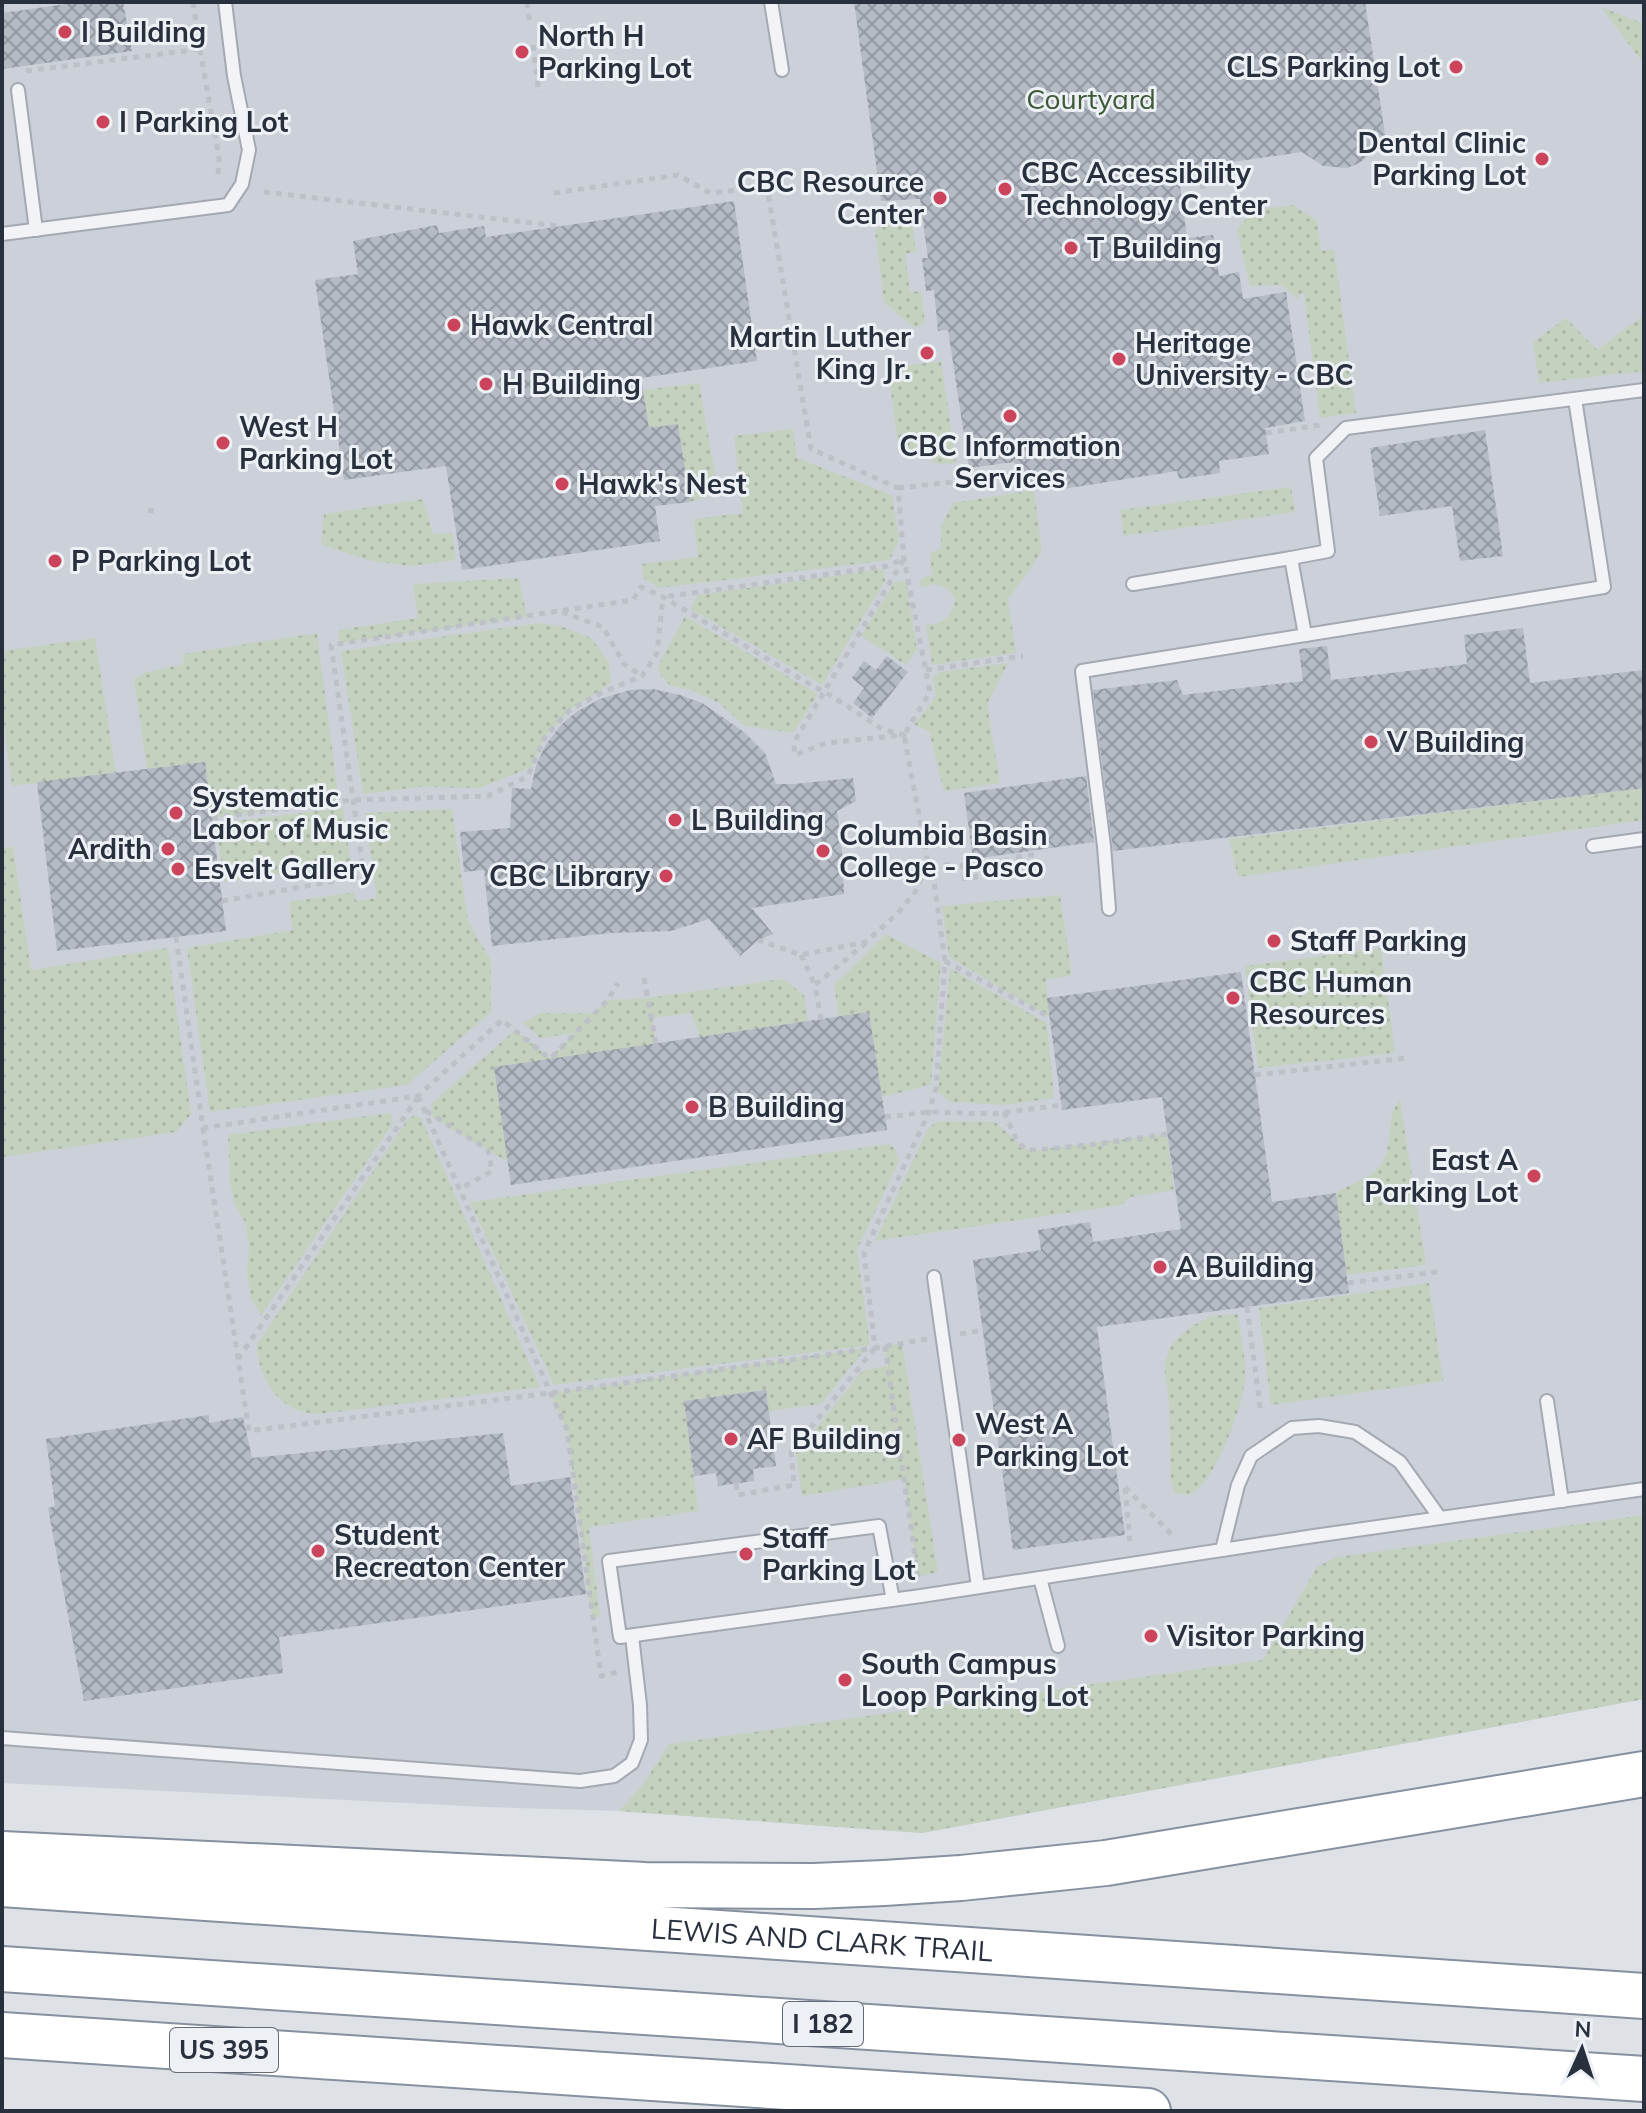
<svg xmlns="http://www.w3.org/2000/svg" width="1646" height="2113" font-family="Mulish,sans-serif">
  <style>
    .built { fill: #ccd1d9 }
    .grass { fill: url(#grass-dots) }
    .building { fill: url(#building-cross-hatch) }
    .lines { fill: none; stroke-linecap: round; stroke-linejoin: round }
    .service-casing { stroke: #a4a9b1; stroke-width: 16 }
    .motorway-casing { stroke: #86909e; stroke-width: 48 }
    .path { stroke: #bdc0c6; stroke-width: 5; stroke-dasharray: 6 6; stroke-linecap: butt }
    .service { stroke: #f1f3f6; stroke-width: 12 }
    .motorway { stroke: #fff; stroke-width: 44 }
    .poi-dot { fill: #cb445b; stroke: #edf1f5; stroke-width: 3 }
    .labels { text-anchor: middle; stroke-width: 6; stroke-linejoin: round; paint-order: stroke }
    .shield { fill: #edf1f5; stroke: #636a75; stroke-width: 2 }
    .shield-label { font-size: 26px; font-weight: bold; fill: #28303e }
    .poi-label { font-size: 28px; font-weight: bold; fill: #28303e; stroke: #edf1f5; text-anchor: start }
    .park-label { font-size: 28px; fill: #3d5935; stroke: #edf1f5 }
    .street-label { font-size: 28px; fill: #28303e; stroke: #edf1f5 }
  </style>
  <defs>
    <pattern id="grass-dots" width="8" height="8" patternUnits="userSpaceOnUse" patternTransform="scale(2)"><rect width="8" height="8" fill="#c4d1bf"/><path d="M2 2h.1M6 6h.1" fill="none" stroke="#a8b4a5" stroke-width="1.8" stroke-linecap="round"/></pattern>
    <pattern id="building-cross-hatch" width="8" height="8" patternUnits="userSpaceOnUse" patternTransform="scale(2)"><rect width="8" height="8" fill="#b5bbc4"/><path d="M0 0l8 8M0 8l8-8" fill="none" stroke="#9398a1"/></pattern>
  </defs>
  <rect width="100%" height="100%" fill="#dee2e7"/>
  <polygon class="built" points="2,2 1644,2 1644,1699 922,1833 619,1811 487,1807 2,1783"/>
  <g class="grass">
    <polygon points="1601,7 1644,24 1644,64"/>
    <polygon points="1293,205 1317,221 1321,251 1334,249 1356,413 1320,418 1304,294 1299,294 1298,300 1281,285 1250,286 1237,230 1253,210"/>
    <polygon points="910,206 916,252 905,254 910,292 921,291 925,324 913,327 884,302 875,231 895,209"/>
    <polygon points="1644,315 1644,371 1539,383 1533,342 1566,318 1597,350"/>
    <polygon points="941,361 956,463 939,464 932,462 928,454 903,452 898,444 890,384 892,374 904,366"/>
    <polygon points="699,383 717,485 707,497 690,502 678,424 649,428 643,390"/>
    <polygon points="793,429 797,458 892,495 899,540 890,560 659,588 643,578 642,564 698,557 694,519 743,513 734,436"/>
    <polygon points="1291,487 1295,512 1124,536 1120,510"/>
    <path d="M1034,490L1042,552L1008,599L1016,653L932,665L926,625C944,624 953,616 955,598C943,583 938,583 920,587V579L932,575L930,554L941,548V526L953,503Z"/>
    <polygon points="423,499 433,534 452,533 456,560 410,566 371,561 321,545 324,514"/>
    <polygon points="883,569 885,581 822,685 690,609 698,595"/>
    <polygon points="519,578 527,617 340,643 338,630 418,618 413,584"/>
    <polygon points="906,581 917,649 906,665 861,636 895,582"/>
    <polygon points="685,616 818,694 793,733 745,726 719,703 691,690 671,686 662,677 658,669 659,664"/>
    <polygon points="539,623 563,627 591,638 609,662 611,683 570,710 545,737 532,767 480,788 420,787 363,794 341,651"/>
    <polygon points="317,633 339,802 212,818 205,762 147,769 134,679 144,673 184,664 183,654"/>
    <polygon points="95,638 116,773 12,786 2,712 2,651"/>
    <polygon points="1008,663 987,704 1000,783 944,791 929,731 914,725 936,696 933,679 939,672"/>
    <polygon points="1644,788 1644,820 1238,877 1229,839"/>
    <polygon points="343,808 351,864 224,882 216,823"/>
    <polygon points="452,809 468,921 491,961 491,1012 407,1085 210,1112 187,948 293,930 289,902 354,892 356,901 377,898 365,813"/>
    <polygon points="13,847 31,970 168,948 191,1114 176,1132 2,1157 2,848"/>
    <polygon points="1060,895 1072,975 1046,980 1049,1017 949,957 942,906"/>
    <polygon points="886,934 941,963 931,1085 882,1097 869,1013 839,1017 834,985"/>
    <polygon points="1381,948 1395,1053 1258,1068 1245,966"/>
    <polygon points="950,968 1047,1023 1054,1098 1005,1105 950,1102 938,1091"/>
    <polygon points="783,979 804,995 808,1021 700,1037 691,1013 652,1018 656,1044 508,1162 433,1118 431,1104 515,1030 550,1058 575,1033 540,1038 523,1023 540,1013 594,1013 608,1000 648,998"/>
    <path d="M1400,1100L1426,1265L1347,1275L1336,1193C1350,1184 1369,1179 1380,1166C1395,1147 1384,1116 1400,1100Z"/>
    <polygon points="389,1113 393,1118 392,1125 261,1316 251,1298 247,1273 249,1249 246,1224 234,1203 230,1183 228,1135"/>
    <path d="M415,1115L421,1118L540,1387L319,1414C313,1413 306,1413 300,1411C273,1403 259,1372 256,1346L408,1119Z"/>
    <polygon points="940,1121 995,1122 1025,1149 1035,1150 1167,1134 1174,1190 1130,1197 1121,1205 875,1241 928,1129 932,1125"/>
    <polygon points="890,1144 896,1151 899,1161 857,1250 870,1345 554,1385 470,1202"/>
    <polygon points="1429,1283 1443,1381 1271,1405 1259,1308"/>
    <path d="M1238,1314C1240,1334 1246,1356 1245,1376C1245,1401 1215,1483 1192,1493C1185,1496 1180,1494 1174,1492L1171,1481L1169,1402L1164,1365L1171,1345L1190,1327L1212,1316Z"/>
    <polygon points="902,1343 938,1572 918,1577 904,1479 802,1496 796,1453 863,1370 888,1366 885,1346"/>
    <polygon points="866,1348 821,1404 769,1411 766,1390 685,1401 698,1511 589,1527 600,1617 592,1617 567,1430 550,1393"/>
    <polygon points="1644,1515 1644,1699 922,1833 619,1811 644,1783 669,1744 1263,1660 1317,1567 1337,1557"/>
  </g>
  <g class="building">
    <polygon points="80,2 123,2 132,51 2,69 2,13"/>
    <polygon points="854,2 1365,2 1386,141 1376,142 1365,159 1357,164 1347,168 1323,166 1302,152 1178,170 1187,238 1213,235 1219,276 1239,272 1243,299 1286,292 1305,421 1265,428 1269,454 1219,461 1220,473 1179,479 1177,471 1063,489 1063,482 1017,490 1014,462 969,468 948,330 938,331 934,290 926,291 922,258 928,258 920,199 881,201"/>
    <polygon points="734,201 757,361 641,378 649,428 678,424 690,502 655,506 660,541 462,570 446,466 344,480 315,280 358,274 353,241 437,225 439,233 484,226 486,237"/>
    <polygon points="1485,430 1503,556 1460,561 1452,506 1380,516 1370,448"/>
    <polygon points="1523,628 1530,683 1644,670 1644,788 1113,851 1093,690 1177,680 1183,695 1303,681 1299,649 1327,646 1331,680 1467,664 1464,635"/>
    <polygon points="887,656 908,672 872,718 853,703 864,688 852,678 864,661 876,670"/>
    <polygon points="653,689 680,695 702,703 744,732 765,753 776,784 794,784 853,778 856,801 837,811 842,852 844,894 752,908 773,934 758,940 740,956 709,919 671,931 611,933 492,946 484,870 464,872 460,832 510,828 512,788 531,789 536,766 546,744 562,724 576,712 600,699 630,690"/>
    <polygon points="205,762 226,931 57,951 37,782"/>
    <polygon points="1086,776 1094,842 973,859 964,793"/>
    <polygon points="1241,972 1272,1202 1336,1193 1349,1293 1097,1327 1125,1535 1013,1550 973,1260 1041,1250 1038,1230 1090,1222 1093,1242 1181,1229 1162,1097 1062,1110 1047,998"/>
    <polygon points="869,1012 887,1130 511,1185 494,1067"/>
    <polygon points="766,1390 776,1466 753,1469 754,1481 718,1486 716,1473 694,1476 684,1401"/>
    <polygon points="209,1415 209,1423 243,1417 252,1458 503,1433 511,1486 570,1477 586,1594 279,1637 283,1673 84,1701 48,1508 55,1506 46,1439"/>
  </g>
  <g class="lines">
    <g class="service-casing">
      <g id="service">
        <polyline points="771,2 782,70"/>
        <polyline points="18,90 36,230"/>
        <polyline points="2,234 228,205 242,184 249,150 234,76 225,2"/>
        <polyline points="1291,558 1328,551 1316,458 1346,428 1644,390"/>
        <polyline points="1133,584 1291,558 1305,635"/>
        <polyline points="1593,846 1644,839"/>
        <polyline points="1109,909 1104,846 1082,671 1604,587 1575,399"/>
        <polyline points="934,1277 978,1587"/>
        <polyline points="1547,1401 1562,1501"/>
        <polyline points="1222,1550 1238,1485 1251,1456 1292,1428 1319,1426 1355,1432 1400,1462 1440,1518"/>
        <polyline points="1040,1578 1058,1646"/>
        <polyline points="893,1600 879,1526 609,1561 620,1637 921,1596 1314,1536 1644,1489"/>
        <polyline points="2,1738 580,1781 614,1776 632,1763 641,1740 640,1705 632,1636"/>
      </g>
    </g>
    <g class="motorway-casing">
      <g id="motorway">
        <polyline points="2,1854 645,1885 814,1886 884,1883 961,1878 1106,1863 1644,1774"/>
        <path id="s1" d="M2,1884L1644,1996"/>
        <polyline points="2,1969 1644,2079"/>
        <polyline points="2,2035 1148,2111"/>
      </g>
    </g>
    <g class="path">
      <polyline points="193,2 200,49 219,158 218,174"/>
      <polyline points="527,2 530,24"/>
      <polyline points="533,45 539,93"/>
      <polyline points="26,71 200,49"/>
      <polyline points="1201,172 1203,189"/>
      <polyline points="264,192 558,226"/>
      <polyline points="554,193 678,175 710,193 767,187 811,449 898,488 904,559 930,692 904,735 928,863 915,892 897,914 866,942 801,955 758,940"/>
      <polyline points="1266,433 1321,425"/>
      <polyline points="898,488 1015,475"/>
      <polyline points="148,510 158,512"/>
      <polyline points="562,612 603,627 624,664 641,675"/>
      <polyline points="926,670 1023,656"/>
      <polyline points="212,818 353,800 488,796 528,776 545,737 570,710 601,693 642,676 657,653 663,597"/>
      <polyline points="1016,857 1038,854"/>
      <polyline points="1006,858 1009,876"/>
      <polyline points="998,859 1001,877"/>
      <polyline points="973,862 976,880"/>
      <polyline points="962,863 965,881"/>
      <polyline points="932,867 952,864"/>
      <polyline points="222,901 364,876 331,645 633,600 641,587 663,597 813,686 830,695 882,729 904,735 826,743 795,755 794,746 797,737 904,559 887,566 663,597"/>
      <polyline points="176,937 203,1128 418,1096 502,1020 550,1059 608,1000 618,983"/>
      <polyline points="801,955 815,985"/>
      <polyline points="945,961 1049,1017"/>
      <polyline points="644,978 656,1044"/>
      <polyline points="821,1020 815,985 866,943"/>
      <polyline points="1255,1075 1407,1058"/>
      <polyline points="418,1096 567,1430 601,1676 618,1672"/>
      <polyline points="426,1111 488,1150 492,1171 460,1189"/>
      <polyline points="1004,1112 1017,1141 1025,1149 1035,1150 1089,1145 1167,1134"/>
      <polyline points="885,1117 929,1112 994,1114 1061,1105"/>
      <polyline points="203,1128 249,1431 550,1393 875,1348"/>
      <polyline points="1348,1283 1438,1272"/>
      <polyline points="1247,1307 1261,1414"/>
      <polyline points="960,1334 984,1330"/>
      <polyline points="927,1339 875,1348 864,1253 929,1112 936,1088 945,961 932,867 928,863"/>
      <polyline points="885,1346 918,1578"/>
      <polyline points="238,1359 418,1097"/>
      <polyline points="736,1484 738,1495 794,1485 791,1452 875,1348"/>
      <polyline points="1125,1487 1172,1535"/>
      <polyline points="1125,1488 1130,1541"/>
    </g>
    <use href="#service" class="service"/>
    <use href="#motorway" class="motorway"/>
  </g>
  <g class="poi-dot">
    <circle cx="65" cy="32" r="8"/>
    <circle cx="522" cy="52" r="8"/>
    <circle cx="1456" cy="67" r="8"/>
    <circle cx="103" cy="122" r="8"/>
    <circle cx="1542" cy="159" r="8"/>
    <circle cx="1005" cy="189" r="8"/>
    <circle cx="940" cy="198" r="8"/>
    <circle cx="1071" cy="248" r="8"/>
    <circle cx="454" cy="325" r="8"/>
    <circle cx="927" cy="353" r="8"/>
    <circle cx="1119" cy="359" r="8"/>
    <circle cx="486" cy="384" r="8"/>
    <circle cx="1010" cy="416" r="8"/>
    <circle cx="223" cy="443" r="8"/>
    <circle cx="562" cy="484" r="8"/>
    <circle cx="55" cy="561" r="8"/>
    <circle cx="1371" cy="742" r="8"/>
    <circle cx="176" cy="813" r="8"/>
    <circle cx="675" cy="820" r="8"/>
    <circle cx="168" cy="849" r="8"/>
    <circle cx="823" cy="851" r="8"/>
    <circle cx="178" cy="869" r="8"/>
    <circle cx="666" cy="876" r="8"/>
    <circle cx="1274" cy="941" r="8"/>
    <circle cx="1233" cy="998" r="8"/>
    <circle cx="692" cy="1107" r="8"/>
    <circle cx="1534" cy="1176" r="8"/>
    <circle cx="1160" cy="1267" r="8"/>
    <circle cx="731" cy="1439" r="8"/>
    <circle cx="959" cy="1440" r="8"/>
    <circle cx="318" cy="1551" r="8"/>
    <circle cx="746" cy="1554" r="8"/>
    <circle cx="1151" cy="1636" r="8"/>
    <circle cx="845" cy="1680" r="8"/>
  </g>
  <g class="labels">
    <g class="shield">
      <rect x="783" y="2002" width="80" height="44" rx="6"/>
      <rect x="170" y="2028" width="108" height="44" rx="6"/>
    </g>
    <g class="shield-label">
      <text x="823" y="2033">I 182</text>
      <text x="224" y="2059">US 395</text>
    </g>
    <g class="poi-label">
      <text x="81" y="42">I Building</text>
      <text x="538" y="46">North H<tspan x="538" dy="32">Parking Lot</tspan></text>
      <text x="1440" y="77" text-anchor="end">CLS Parking Lot</text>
      <text x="119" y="132">I Parking Lot</text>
      <text x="1526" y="153" text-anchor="end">Dental Clinic<tspan x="1526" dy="32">Parking Lot</tspan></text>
      <text x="1021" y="183">CBC Accessibility<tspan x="1021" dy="32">Technology Center</tspan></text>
      <text x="924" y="192" text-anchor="end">CBC Resource<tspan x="924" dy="32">Center</tspan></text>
      <text x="1087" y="258">T Building</text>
      <text x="470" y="335">Hawk Central</text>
      <text x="911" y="347" text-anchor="end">Martin Luther<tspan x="911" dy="32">King Jr.</tspan></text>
      <text x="1135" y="353">Heritage<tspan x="1135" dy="32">University - CBC</tspan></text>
      <text x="502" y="394">H Building</text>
      <text x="239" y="437">West H<tspan x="239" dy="32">Parking Lot</tspan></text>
      <text x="1010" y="456" text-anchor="middle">CBC Information<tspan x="1010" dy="32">Services</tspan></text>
      <text x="578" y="494">Hawk's Nest</text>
      <text x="71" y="571">P Parking Lot</text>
      <text x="1387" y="752">V Building</text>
      <text x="192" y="807">Systematic<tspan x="192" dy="32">Labor of Music</tspan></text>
      <text x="691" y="830">L Building</text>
      <text x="839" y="845">Columbia Basin<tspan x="839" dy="32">College - Pasco</tspan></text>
      <text x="152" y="859" text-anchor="end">Ardith</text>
      <text x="194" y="879">Esvelt Gallery</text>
      <text x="650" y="886" text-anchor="end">CBC Library</text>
      <text x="1290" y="951">Staff Parking</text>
      <text x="1249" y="992">CBC Human<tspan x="1249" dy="32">Resources</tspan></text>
      <text x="708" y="1117">B Building</text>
      <text x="1518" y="1170" text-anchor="end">East A<tspan x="1518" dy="32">Parking Lot</tspan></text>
      <text x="1176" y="1277">A Building</text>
      <text x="975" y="1434">West A<tspan x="975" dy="32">Parking Lot</tspan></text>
      <text x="747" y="1449">AF Building</text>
      <text x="334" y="1545">Student<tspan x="334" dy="32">Recreaton Center</tspan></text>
      <text x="762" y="1548">Staff<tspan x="762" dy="32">Parking Lot</tspan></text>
      <text x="1167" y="1646">Visitor Parking</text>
      <text x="861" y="1674">South Campus<tspan x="861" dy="32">Loop Parking Lot</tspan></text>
    </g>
    <g class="park-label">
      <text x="1091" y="109">Courtyard</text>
    </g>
    <g class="street-label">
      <text dy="10" stroke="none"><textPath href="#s1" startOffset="822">LEWIS AND CLARK TRAIL</textPath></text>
    </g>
  </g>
  <rect width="1646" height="2113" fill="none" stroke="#28303e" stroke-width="8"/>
  <g transform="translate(1582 2049) rotate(3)" stroke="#edf1f5" stroke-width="6" paint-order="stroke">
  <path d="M0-6L14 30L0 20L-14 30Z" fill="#28303e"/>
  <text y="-12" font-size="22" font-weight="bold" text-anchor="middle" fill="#28303e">N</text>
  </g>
</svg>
